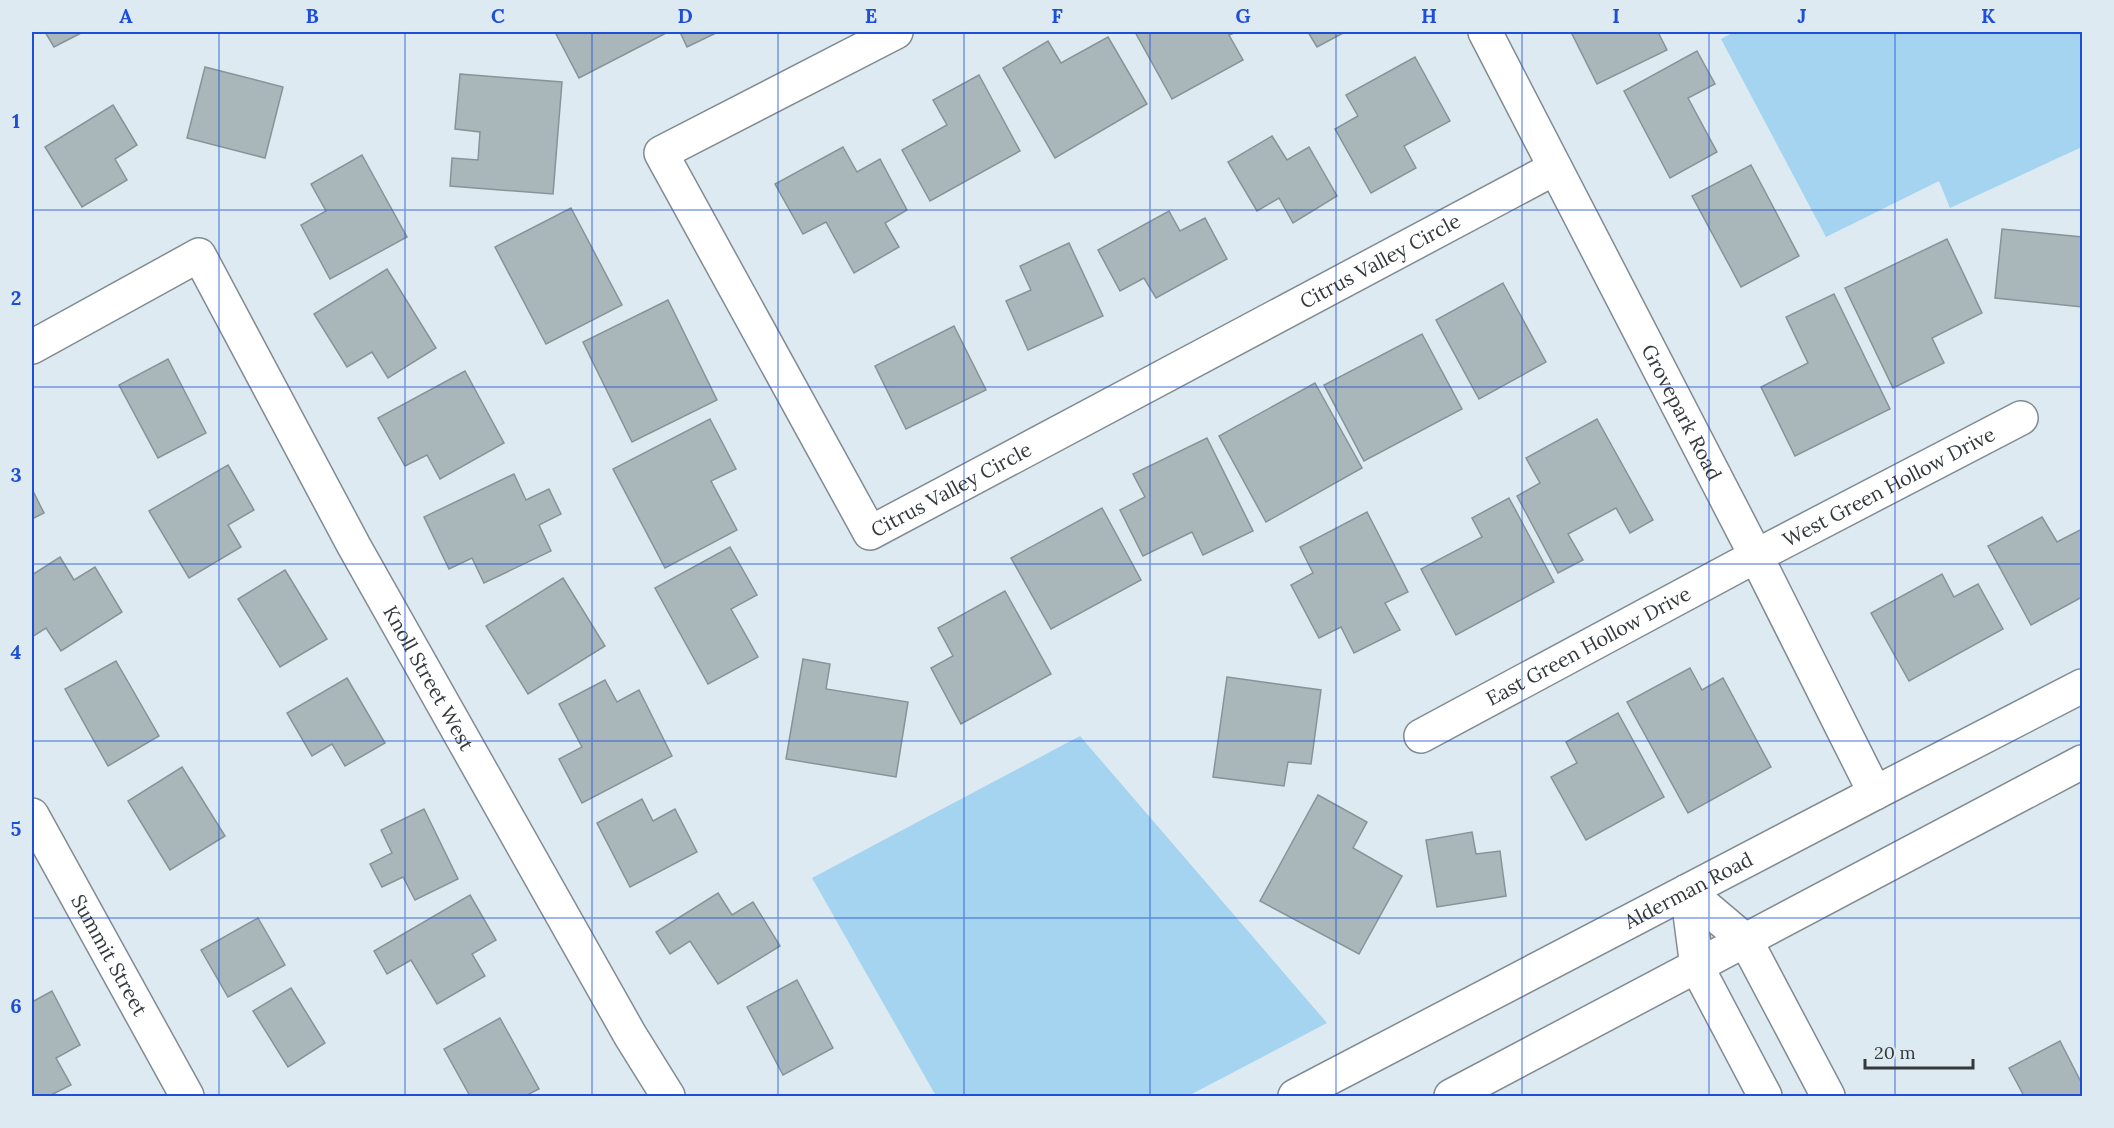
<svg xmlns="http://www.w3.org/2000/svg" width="2114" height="1128" font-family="Lora,serif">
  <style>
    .grass { fill: #a5d4f0 }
    .building { fill: #a9b7ba; stroke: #879497; stroke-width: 1.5 }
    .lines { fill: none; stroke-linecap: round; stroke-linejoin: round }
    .minor-casing { stroke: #808b92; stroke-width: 36 }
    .major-casing { stroke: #808b92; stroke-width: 36 }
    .minor { stroke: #fff; stroke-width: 33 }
    .major { stroke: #fff; stroke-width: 33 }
    .grid { fill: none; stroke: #1d4ed8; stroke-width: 1.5; stroke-opacity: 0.55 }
    .labels { text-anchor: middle; stroke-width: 5; stroke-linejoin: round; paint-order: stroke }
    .street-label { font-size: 20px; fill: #34393c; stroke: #deeaf2 }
    .neatline { fill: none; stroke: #1d4ed8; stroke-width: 2 }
    .grid-label { font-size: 20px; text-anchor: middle; font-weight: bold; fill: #1d4ed8 }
  </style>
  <rect width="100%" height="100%" fill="#deeaf2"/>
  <g class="grass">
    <polygon points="1734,32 2082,32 2082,147 1950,208 1939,181 1826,237 1721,39"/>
    <polygon points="1080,736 1327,1023 1188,1096 936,1096 812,878"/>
  </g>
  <g class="building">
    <polygon points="45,32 83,32 54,47"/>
    <polygon points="555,32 668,32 579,78"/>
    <polygon points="680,32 718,32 687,47"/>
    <polygon points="1135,32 1237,32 1229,35 1243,60 1172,99"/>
    <polygon points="1308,32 1345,32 1317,47"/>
    <polygon points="1571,32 1658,32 1667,50 1597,84"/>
    <polygon points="1108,37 1147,104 1055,158 1003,68 1048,41 1061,63"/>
    <polygon points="1697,51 1715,84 1688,98 1717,152 1670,178 1624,91"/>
    <polygon points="1415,57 1450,121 1404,146 1416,168 1371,193 1335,129 1358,116 1346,95"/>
    <polygon points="205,67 283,87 265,158 187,138"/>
    <polygon points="460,74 562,82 553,194 450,186 452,158 478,160 480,132 455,129"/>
    <polygon points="979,75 1020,151 930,201 902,150 947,125 933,100"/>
    <polygon points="113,105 137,145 115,159 127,180 82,207 45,147"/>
    <polygon points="1272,136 1287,160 1309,147 1337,196 1293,223 1279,198 1257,211 1228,162"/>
    <polygon points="843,147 857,172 880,159 907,210 885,223 899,247 854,273 826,222 803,234 775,184"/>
    <polygon points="362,155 407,237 330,279 301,225 326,211 311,184"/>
    <polygon points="1751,165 1799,256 1741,287 1692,196"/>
    <polygon points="571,208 622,305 546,344 495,247"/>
    <polygon points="1169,211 1180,231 1205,218 1227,259 1156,298 1144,278 1120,291 1098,250"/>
    <polygon points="2002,229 2082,237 2082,307 1995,298"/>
    <polygon points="1947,239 1982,313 1932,338 1944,363 1893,388 1845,288"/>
    <polygon points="1069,243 1103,316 1028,350 1006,301 1031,290 1020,266"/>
    <polygon points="387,269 436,348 388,378 372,352 347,367 314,314"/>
    <polygon points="1503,283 1546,362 1479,399 1436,320"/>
    <polygon points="1834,294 1890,409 1795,456 1761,387 1808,363 1786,317"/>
    <polygon points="668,300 717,400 632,442 583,342"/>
    <polygon points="954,326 986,390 906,429 875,366"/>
    <polygon points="1422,334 1462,409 1364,461 1324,385"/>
    <polygon points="168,359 206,433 158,458 119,385"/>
    <polygon points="465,371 504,443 440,479 427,455 405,466 378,418"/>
    <polygon points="1315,383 1362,468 1266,522 1219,436"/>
    <polygon points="710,419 736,469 711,481 737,530 665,568 613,469"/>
    <polygon points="1597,419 1653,520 1630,533 1616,508 1568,534 1583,560 1558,573 1517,496 1540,483 1526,458"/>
    <polygon points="1207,438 1253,531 1203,555 1192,532 1143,556 1120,510 1145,497 1133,474"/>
    <polygon points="228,465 254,510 228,525 241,547 189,578 149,511"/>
    <polygon points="514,474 526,500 549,489 561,514 539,525 551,551 484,583 472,558 449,569 424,517"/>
    <polygon points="32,489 44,513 32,519"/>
    <polygon points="1509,498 1554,582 1456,635 1421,569 1482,537 1472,518"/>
    <polygon points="1102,508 1141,580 1051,629 1011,558"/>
    <polygon points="1367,512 1408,592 1385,603 1400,630 1354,653 1341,627 1319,638 1291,585 1313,573 1300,547"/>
    <polygon points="2042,517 2057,542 2082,529 2082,597 2031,625 1988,546"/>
    <polygon points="730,547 757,595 731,609 758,657 708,684 655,588"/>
    <polygon points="60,557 74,580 95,567 122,612 61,651 46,628 32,637 32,575"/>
    <polygon points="285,570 327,639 280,667 238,599"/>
    <polygon points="1942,574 1954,597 1978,584 2003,629 1909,681 1871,613"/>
    <polygon points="563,578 605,646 528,694 486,626"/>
    <polygon points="1005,591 1051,674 961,724 931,668 953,656 938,628"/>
    <polygon points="803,659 830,664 826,689 908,702 896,777 786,759"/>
    <polygon points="116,661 159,736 108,766 65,689"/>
    <polygon points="1690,668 1702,690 1723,678 1771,767 1688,813 1627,702"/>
    <polygon points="1227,677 1321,690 1311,764 1288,762 1284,786 1213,777"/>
    <polygon points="347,678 385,743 345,766 332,744 312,756 287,713"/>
    <polygon points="605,680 617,702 639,690 672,756 582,803 559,759 582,747 559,704"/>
    <polygon points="1618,713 1664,797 1586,840 1551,777 1577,763 1566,742"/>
    <polygon points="182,767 225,836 170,870 128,801"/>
    <polygon points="1318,795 1367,822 1353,848 1402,876 1359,954 1260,901"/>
    <polygon points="642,799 653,821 675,809 697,852 630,887 597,823"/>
    <polygon points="424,809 458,879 415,900 403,877 382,887 370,864 392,853 381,830"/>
    <polygon points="1472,832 1476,854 1500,851 1506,896 1437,907 1426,840"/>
    <polygon points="718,893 732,915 753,902 780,946 718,984 690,941 670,954 656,932"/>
    <polygon points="470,895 496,940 472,954 485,976 437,1004 411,960 387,974 374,951"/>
    <polygon points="258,918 285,965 228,997 201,950"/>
    <polygon points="797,980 833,1048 783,1075 747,1007"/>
    <polygon points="291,988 325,1043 288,1067 253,1011"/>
    <polygon points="52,991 80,1045 56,1058 71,1085 49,1096 32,1096 32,1002"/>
    <polygon points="500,1018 539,1089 525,1096 470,1096 444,1049"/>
    <polygon points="2060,1041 2082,1084 2082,1096 2024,1096 2009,1068"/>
  </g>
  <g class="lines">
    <g class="minor-casing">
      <g id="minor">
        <path id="s1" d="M896,32L661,153L870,533L1555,168"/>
        <path id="s2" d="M1485,32L1756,556L1875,793"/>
        <path id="s3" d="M32,347L199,255L354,546L630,1035L668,1096"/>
        <path id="s4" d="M1421,736L1756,556L2021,418"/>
        <path id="s5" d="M32,815L187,1096"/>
        <polyline points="1765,1096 1697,967 1687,891 1746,941 1828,1096"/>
      </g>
    </g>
    <g class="major-casing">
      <g id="major">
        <path id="s6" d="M1295,1096L1875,793L2082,686"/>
        <polyline points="1451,1096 2082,762"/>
      </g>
    </g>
    <use href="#minor" class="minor"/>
    <use href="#major" class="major"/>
  </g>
  <path class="grid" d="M219,32V1096M405,32V1096M592,32V1096M778,32V1096M964,32V1096M1150,32V1096M1336,32V1096M1522,32V1096M1709,32V1096M1895,32V1096M32,210H2082M32,387H2082M32,564H2082M32,741H2082M32,918H2082"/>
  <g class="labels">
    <g class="street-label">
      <text dy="7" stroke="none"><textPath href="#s1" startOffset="1276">Citrus Valley Circle</textPath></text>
      <text dy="7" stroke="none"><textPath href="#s2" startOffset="428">Grovepark Road</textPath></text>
      <text dy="7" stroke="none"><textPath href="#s1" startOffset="790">Citrus Valley Circle</textPath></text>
      <text dy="7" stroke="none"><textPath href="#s4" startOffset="530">West Green Hollow Drive</textPath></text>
      <text dy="7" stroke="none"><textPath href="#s4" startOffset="190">East Green Hollow Drive</textPath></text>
      <text dy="7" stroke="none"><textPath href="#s3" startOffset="672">Knoll Street West</textPath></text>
      <text dy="7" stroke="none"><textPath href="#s6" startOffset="444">Alderman Road</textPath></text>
      <text dy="7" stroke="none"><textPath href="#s5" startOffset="160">Summit Street</textPath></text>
    </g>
  </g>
  <rect width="2114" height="1128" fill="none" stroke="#deeaf2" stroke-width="66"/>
  <path d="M1865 1059v9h108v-9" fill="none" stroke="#34393c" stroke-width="3"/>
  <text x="1874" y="1059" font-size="18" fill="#34393c" stroke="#deeaf2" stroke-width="4.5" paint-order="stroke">20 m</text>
  <rect x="33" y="33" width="2048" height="1062" class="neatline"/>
  <g class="grid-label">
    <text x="126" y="23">A</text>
    <text x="312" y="23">B</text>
    <text x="498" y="23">C</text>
    <text x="685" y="23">D</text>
    <text x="871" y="23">E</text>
    <text x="1057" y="23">F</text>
    <text x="1243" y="23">G</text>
    <text x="1429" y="23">H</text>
    <text x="1616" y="23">I</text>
    <text x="1802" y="23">J</text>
    <text x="1988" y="23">K</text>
    <text x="16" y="128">1</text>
    <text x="16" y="305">2</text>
    <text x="16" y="482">3</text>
    <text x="16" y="659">4</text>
    <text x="16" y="836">5</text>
    <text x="16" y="1013">6</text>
  </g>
</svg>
